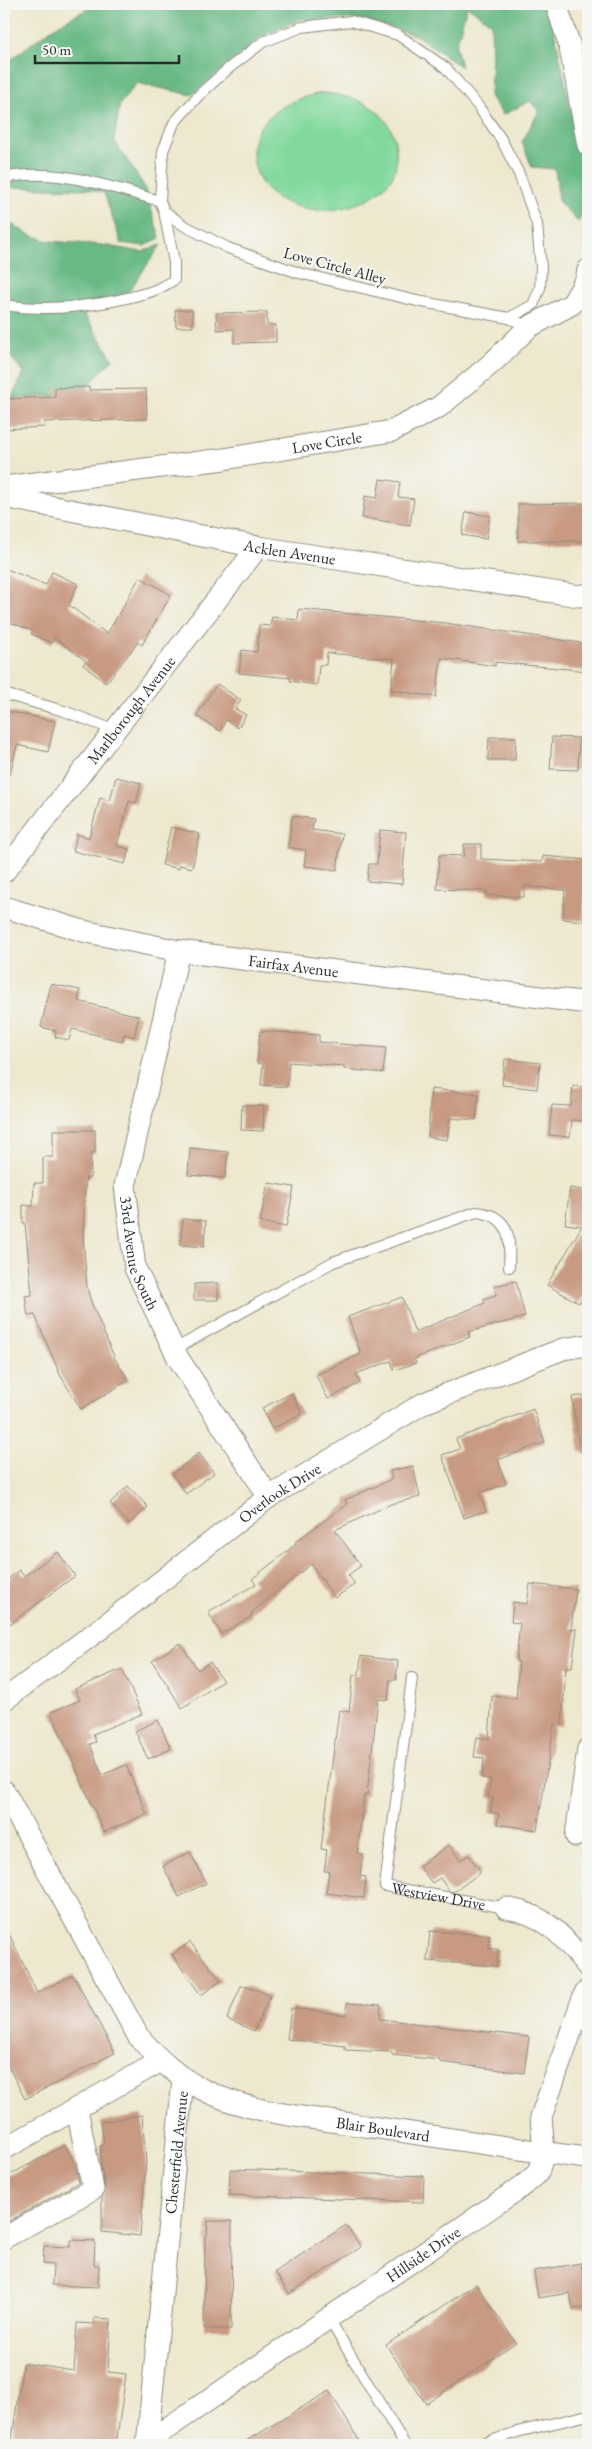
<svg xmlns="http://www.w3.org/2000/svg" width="592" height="2449" font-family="'EB Garamond',serif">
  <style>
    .green { fill: #81d99e; stroke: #568264 }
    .forest { fill: #68b985; stroke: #4a7258 }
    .building { fill: #c89a82 }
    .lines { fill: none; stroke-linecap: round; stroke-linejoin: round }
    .lane-casing { stroke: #8c8a7c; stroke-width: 12 }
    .street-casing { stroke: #8c8a7c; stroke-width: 23 }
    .lane { stroke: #fff; stroke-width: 10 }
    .street { stroke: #fff; stroke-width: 21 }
    .labels { text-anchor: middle; stroke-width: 4.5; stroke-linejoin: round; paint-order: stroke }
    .street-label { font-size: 16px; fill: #2b2b2b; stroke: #f6f6f2 }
  </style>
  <rect width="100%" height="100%" fill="#f6f6f2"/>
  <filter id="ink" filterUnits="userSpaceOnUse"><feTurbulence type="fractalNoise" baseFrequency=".02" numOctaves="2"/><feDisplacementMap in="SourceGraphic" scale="10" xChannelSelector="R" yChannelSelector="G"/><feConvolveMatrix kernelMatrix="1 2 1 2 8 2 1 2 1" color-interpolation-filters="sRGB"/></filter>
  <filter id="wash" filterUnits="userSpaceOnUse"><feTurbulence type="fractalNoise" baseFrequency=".0096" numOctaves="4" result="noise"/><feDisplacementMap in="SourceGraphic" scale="20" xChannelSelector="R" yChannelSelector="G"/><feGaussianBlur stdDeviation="1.12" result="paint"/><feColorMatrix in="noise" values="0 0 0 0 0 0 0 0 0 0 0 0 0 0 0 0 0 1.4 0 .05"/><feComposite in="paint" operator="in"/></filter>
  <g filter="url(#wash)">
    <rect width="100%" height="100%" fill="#ede8ce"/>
    <path class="green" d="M323,93C359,96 393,110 396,150C397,160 396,174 389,182C371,204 334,214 308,209C297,207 282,202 273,195C253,181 246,146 261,126C276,106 299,97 323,93Z"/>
    <g class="forest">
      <path d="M102,4H549L588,195V206L578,222L559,202L555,169L532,167L522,142L539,111L530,101L503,115L490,96L492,57L491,23L467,6L456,46L461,67L417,36L393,28L357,19H300L260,38L192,95L137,83L120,104L114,140L144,186L160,238L144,246L121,243L104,193L89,189L4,187V65C33,42 66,15 102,4Z"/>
      <polygon points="4,220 30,235 49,241 102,245 142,252 161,245 129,291 84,314 113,359 93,381 73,398 48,396 11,399 24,372 4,350 4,341 9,324 4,322"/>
    </g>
    <g id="blocks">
      <g class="building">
        <polygon points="175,310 192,310 193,327 176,327"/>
        <polygon points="267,312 267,325 276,325 276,342 234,343 234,329 217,330 216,313"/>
        <polygon points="89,387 89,390 146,389 147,419 44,422 45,427 4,429 4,399 55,397 55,388"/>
        <polygon points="380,479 400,482 398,497 414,499 410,525 362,518 365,496 377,498"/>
        <polygon points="588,503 588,541 518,541 518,504"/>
        <polygon points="466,512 490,516 486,539 462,535"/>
        <polygon points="4,568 46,585 52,572 78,584 69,605 107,634 140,577 171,595 142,645 138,642 106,683 83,665 86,661 54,637 52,643 31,634 33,631 4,620"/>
        <polygon points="299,609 445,623 588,644 588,671 495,662 495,666 441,658 436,697 391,690 394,659 327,653 326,665 319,665 317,685 290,681 291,678 239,673 242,650 257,652 259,625 270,626 272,617 298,620"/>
        <polygon points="217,684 241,700 235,709 246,715 238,728 226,720 220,731 196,716"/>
        <polygon points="6,711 55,721 48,752 17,745 10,774 4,773 4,723"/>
        <polygon points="489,737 516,737 515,760 488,760"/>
        <polygon points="552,737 579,738 578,770 550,769"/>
        <polygon points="116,777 141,783 136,803 129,801 117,846 129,849 125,864 73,851 77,834 89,838 100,798 110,801"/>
        <polygon points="292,816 314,819 312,830 342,834 337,870 304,866 306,850 288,847"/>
        <polygon points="171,827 200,834 192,868 180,865 179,869 162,865"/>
        <polygon points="380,830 406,832 402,884 367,881 369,864 377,864"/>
        <polygon points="464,844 481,844 481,859 542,862 543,856 588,860 583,921 563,919 565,890 524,886 524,897 487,895 487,891 437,889 439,855 464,856"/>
        <polygon points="51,984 80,990 78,1001 139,1016 134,1037 124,1034 122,1041 72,1029 69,1040 55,1037 56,1031 41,1027"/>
        <polygon points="260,1031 319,1035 319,1042 386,1048 383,1073 344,1069 344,1066 289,1062 287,1087 261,1085 263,1064 257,1063"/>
        <polygon points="505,1059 540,1063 537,1089 502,1085"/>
        <polygon points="573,1086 588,1087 588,1121 572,1120 570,1137 549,1135 552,1105 571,1106"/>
        <polygon points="431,1089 479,1094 476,1120 450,1118 447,1140 428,1137"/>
        <polygon points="242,1105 264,1106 263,1131 241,1130"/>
        <polygon points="53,1130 95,1130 95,1153 91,1153 90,1178 86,1178 84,1201 83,1236 87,1287 91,1302 115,1359 129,1380 81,1409 60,1375 35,1315 28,1316 25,1296 32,1295 25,1223 23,1223 23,1205 33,1206 34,1183 43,1183 43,1157 53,1157"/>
        <polygon points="190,1148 228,1152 225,1178 188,1175"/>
        <polygon points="268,1183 294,1187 286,1227 260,1222"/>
        <polygon points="570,1188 588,1191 588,1288 579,1303 547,1285 582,1226 565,1224"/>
        <polygon points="183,1219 206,1221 204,1247 180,1245"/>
        <polygon points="516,1281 525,1317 468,1332 470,1337 414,1359 416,1363 394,1370 391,1361 356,1374 360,1383 328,1399 316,1375 361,1354 348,1317 402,1297 415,1332 485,1303 483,1299 496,1295 494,1286"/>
        <polygon points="218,1283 218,1300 194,1300 194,1284"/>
        <polygon points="292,1393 302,1414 272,1429 262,1408"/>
        <polygon points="588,1395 588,1451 580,1452 572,1397"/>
        <polygon points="533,1409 545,1442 498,1460 506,1484 479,1493 486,1511 464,1518 442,1455 460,1449 456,1439"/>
        <polygon points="199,1453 214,1473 186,1494 172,1474"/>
        <polygon points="413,1466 420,1497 391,1504 335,1530 361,1566 348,1575 355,1584 335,1598 311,1564 251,1613 252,1616 221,1634 208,1612 256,1584 252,1579 296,1544 295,1542 347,1504 345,1500 392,1479 390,1471"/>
        <polygon points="128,1486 148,1507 129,1524 110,1503"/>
        <polygon points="58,1552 75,1576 10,1624 4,1615 4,1582 19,1570 24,1576"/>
        <polygon points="530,1584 576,1589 571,1629 577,1629 572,1667 566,1667 562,1726 554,1725 537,1830 497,1824 499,1814 490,1812 493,1798 488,1797 491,1779 482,1778 484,1758 474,1757 477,1737 489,1739 492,1696 516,1698 519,1662 516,1661 520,1623 511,1622 513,1602 527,1604"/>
        <polygon points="180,1643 198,1670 210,1662 223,1681 182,1708 152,1661"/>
        <polygon points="361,1656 398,1661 396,1680 390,1680 388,1700 378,1699 367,1795 364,1795 357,1853 363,1854 360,1876 366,1877 364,1898 326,1893 329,1871 324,1871 327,1850 321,1849 339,1710 349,1712 353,1675 359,1675"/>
        <polygon points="122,1669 142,1714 93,1734 96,1742 90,1744 102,1775 126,1765 147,1814 104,1832 51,1712 80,1700 75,1689"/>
        <polygon points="158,1720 171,1749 148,1759 135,1731"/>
        <polygon points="449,1845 460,1860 469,1855 481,1872 454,1892 449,1891 440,1878 432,1883 419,1866"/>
        <polygon points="190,1852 206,1883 179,1897 163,1866"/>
        <polygon points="4,1923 37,1993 73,1975 115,2053 25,2099 4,2058"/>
        <polygon points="430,1931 489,1935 489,1949 498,1949 497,1966 427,1961"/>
        <polygon points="190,1942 221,1981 201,1995 172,1955"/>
        <polygon points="241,1986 248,1986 270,1996 254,2031 227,2019"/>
        <polygon points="347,2003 381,2005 380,2019 529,2037 524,2073 440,2062 440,2060 392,2055 392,2052 345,2050 345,2046 287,2039 291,2008 346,2015"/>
        <polygon points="142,2115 146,2161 140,2236 102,2232 102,2197 105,2187 101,2167 101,2144 104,2144 101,2122"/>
        <polygon points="65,2145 75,2164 79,2182 4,2224 4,2178"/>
        <polygon points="230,2169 424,2176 423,2202 229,2195"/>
        <polygon points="208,2221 232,2221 231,2329 204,2329 205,2236 207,2236"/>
        <polygon points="346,2225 361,2247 289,2294 275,2272"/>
        <polygon points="70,2240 95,2241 94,2265 99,2265 98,2287 52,2285 53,2265 43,2264 44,2246 70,2247"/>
        <polygon points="581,2263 588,2307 573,2309 570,2293 538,2298 534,2271"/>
        <polygon points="476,2284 516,2343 426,2404 386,2345"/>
        <polygon points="94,2318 111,2319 108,2372 126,2374 116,2445 11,2445 23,2363 74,2371 77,2323 94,2324"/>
        <polygon points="329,2391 362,2445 240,2445"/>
      </g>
    </g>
  </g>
  <g filter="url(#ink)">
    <use href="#blocks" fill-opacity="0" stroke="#8c8a7c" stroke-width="1"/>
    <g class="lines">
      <g class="lane-casing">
        <g id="lane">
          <path d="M4,178C57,167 110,187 160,201"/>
          <path d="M4,305C49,312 102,306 146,293C156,291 165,285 174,280V262L164,211"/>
          <polyline points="509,318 533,305 540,288 541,268 537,224 519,174 501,139 478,106 446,68 398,35 351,21 302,27 263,42 229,68 199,95 174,123 163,151 160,201 164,211 183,225 228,248 299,273 417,301 509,318 529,327"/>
          <polyline points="4,694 64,711 114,730"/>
          <path d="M175,1349L333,1262L476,1212C511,1215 510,1238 509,1267"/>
          <path id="s1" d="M412,1678L385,1886L506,1908"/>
          <polyline points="329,2319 405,2445"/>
          <polyline points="480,2445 517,2432 588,2415"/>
        </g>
      </g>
      <g class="street-casing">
        <g id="street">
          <polyline points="556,4 569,43 588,145"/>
          <path id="s2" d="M4,487L224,459L392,431L439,407L492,363L529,327L572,304L586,280L588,270"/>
          <path id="s3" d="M4,497L258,547L579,596L588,594"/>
          <path id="s4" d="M4,872L258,547"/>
          <path id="s5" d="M4,907L83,931L179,951L588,1003"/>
          <path id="s6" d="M179,951L125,1186L135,1268L178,1358L269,1497"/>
          <path id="s7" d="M4,1700L100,1629L269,1497L424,1403L563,1349L588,1345"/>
          <path id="s8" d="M4,1791L138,2036C159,2060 179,2079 208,2092C252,2113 305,2117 352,2124C431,2136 509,2148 588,2158"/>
          <polyline points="576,1836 588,1749"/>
          <path d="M506,1908C548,1915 562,1936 588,1967"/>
          <polyline points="4,2149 161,2061"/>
          <polyline points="4,2238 93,2189 77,2109"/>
          <path id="s9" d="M147,2442L524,2185L538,2173L544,2152L541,2117L584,1995L588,1990"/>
          <path id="s10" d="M147,2445L183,2079"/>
        </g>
      </g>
      <use href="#lane" class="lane"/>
      <use href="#street" class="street"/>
    </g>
  </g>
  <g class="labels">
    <g class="street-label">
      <text transform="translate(335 265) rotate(15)" y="6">Love Circle Alley</text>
      <text dy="6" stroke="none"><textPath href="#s2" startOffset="326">Love Circle</textPath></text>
      <text dy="6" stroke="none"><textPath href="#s3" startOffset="291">Acklen Avenue</textPath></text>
      <text dy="6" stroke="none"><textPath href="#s4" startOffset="206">Marlborough Avenue</textPath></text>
      <text dy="6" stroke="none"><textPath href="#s5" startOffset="296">Fairfax Avenue</textPath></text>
      <text dy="6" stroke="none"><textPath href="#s6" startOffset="310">33rd Avenue South</textPath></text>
      <text dy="6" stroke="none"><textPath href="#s7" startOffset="345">Overlook Drive</textPath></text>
      <text dy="6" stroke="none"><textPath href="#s1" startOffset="264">Westview Drive</textPath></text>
      <text dy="6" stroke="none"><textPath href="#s8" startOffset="549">Blair Boulevard</textPath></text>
      <text dy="6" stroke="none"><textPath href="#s10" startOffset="294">Chesterfield Avenue</textPath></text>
      <text dy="6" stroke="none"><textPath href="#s9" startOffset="334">Hillside Drive</textPath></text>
    </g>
  </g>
  <rect width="592" height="2449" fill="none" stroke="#f6f6f2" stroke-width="20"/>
  <path d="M35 55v8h144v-8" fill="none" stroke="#2b2b2b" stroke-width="2.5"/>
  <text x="42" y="55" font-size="15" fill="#2b2b2b" stroke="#f6f6f2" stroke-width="4" paint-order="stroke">50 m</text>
</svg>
